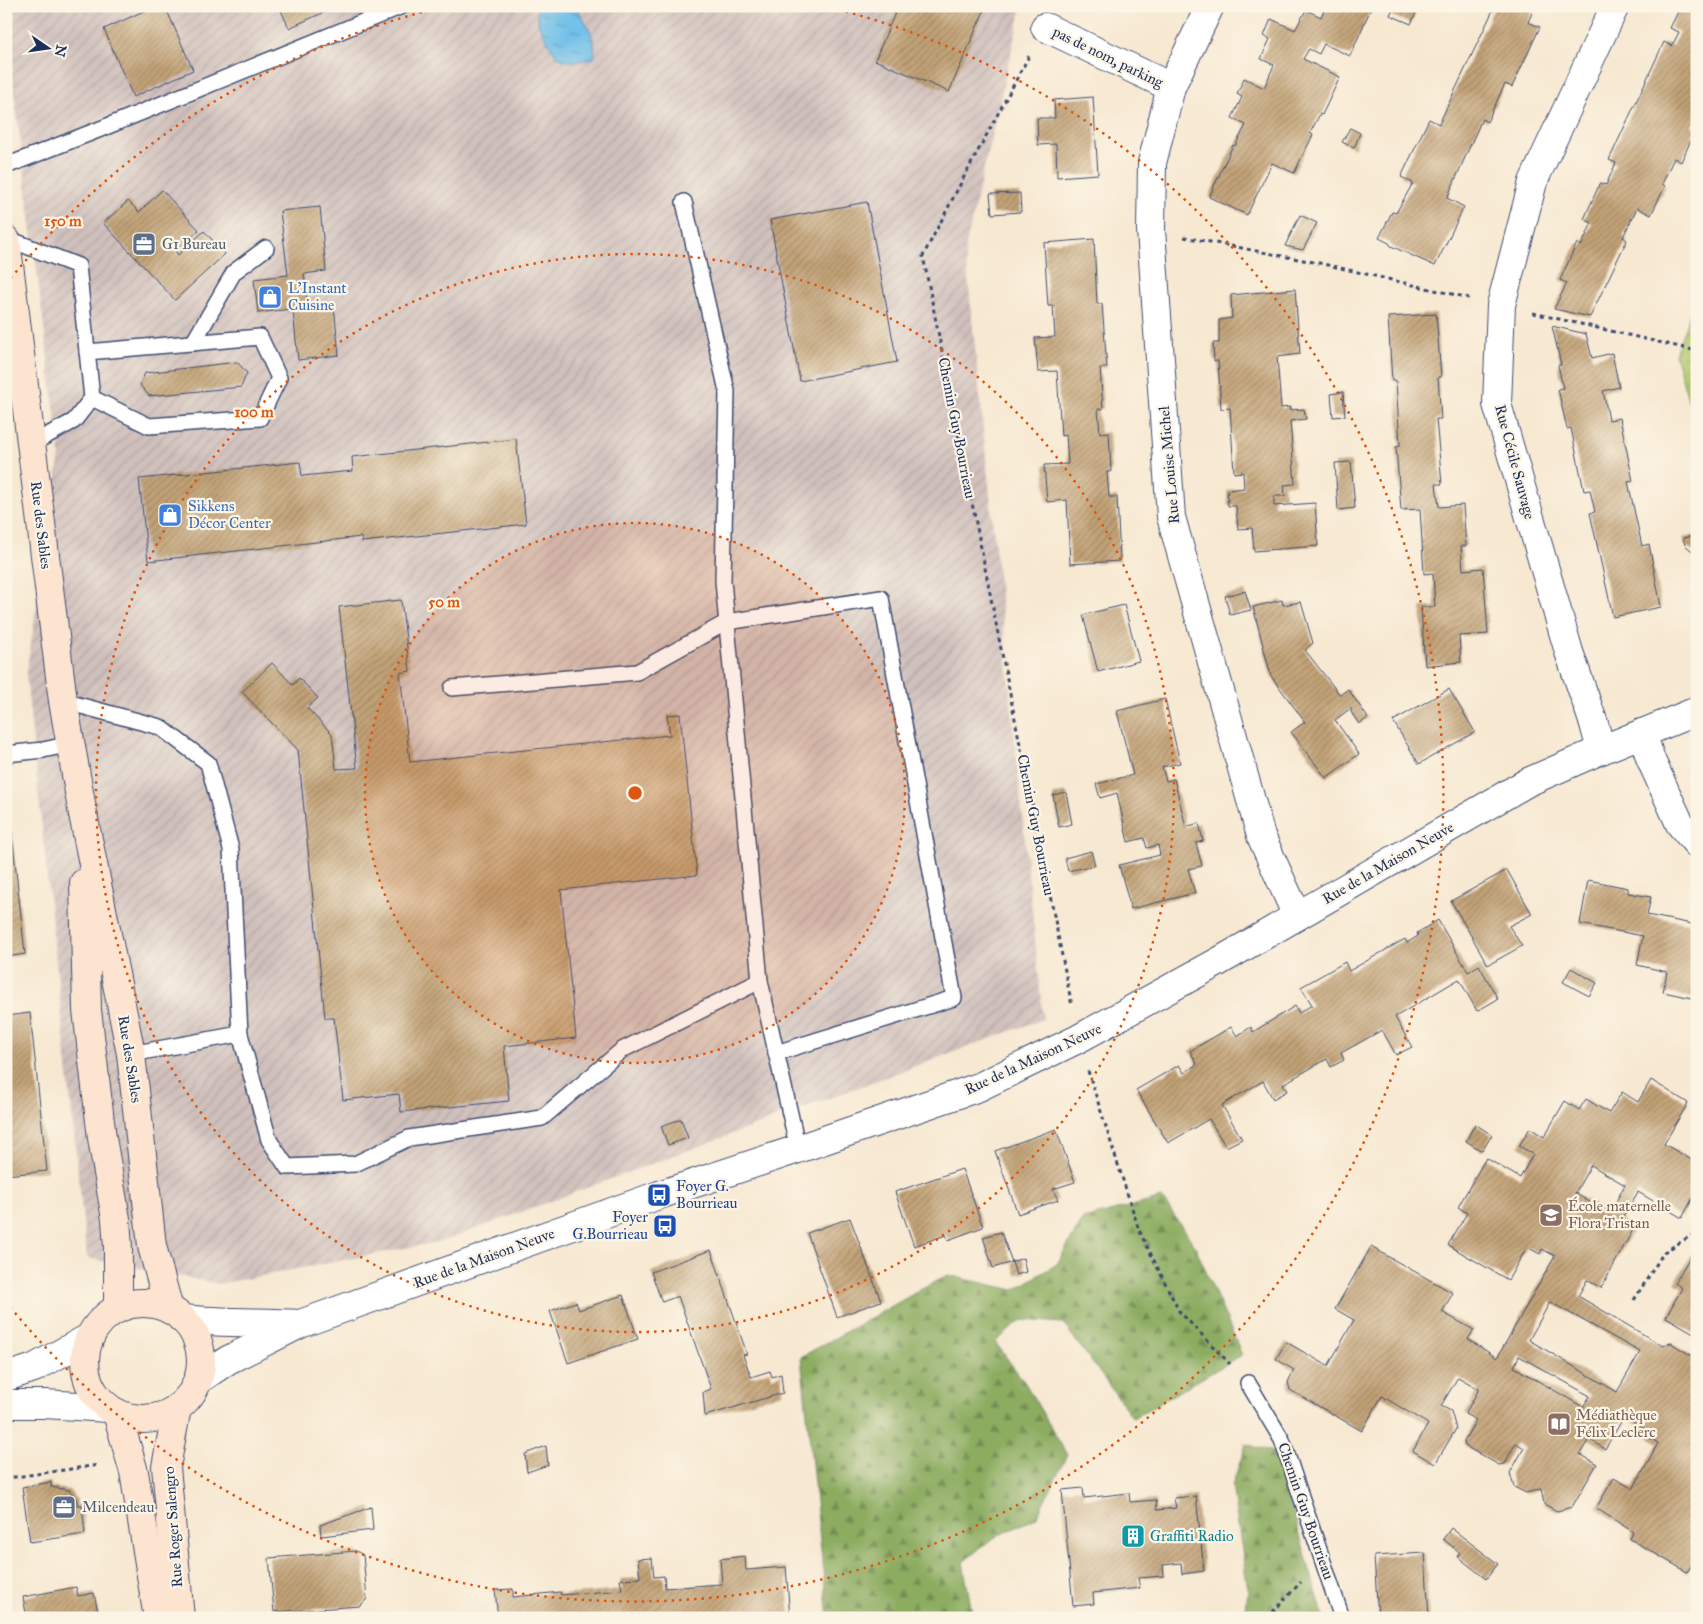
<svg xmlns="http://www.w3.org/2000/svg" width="1703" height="1624" font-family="'IM FELL Great Primer',serif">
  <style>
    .industrial { fill: url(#industrial-furrows) }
    .forest { fill: url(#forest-firs); stroke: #546e5f }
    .park { fill: url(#park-tufts); stroke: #667c66 }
    .water { fill: url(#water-ripples); stroke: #4477a4 }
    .building { fill: url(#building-hatch); fill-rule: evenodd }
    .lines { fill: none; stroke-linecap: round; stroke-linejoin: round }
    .service-casing { stroke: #3c4b6f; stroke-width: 18 }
    .minor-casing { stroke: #3c4b6f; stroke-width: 30 }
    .secondary-casing { stroke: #3c4b6f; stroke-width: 30 }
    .path { stroke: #3c4b6f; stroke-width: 3; stroke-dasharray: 4 4; stroke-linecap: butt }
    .service { stroke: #fff; stroke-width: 15 }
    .minor { stroke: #fff; stroke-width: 28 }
    .secondary { stroke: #fde4d1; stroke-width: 28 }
    .ring { fill: none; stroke: #de5710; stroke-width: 2.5; stroke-dasharray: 2.5 5 }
    .labels { text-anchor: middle; stroke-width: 4.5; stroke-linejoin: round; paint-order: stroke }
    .street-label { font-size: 15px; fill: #1b2f5e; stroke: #fcf5e5 }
    .service-label { font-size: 15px; fill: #4e5e75; stroke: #fcf5e5; text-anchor: start }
    .shop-label { font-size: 15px; fill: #366cbe; stroke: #fcf5e5; text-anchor: start }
    .transit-label { font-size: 15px; fill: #164399; stroke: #fcf5e5; text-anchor: start }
    .education-label { font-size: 15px; fill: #785e54; stroke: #fcf5e5; text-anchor: start }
    .culture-label { font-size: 15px; fill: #0d838f; stroke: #fcf5e5; text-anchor: start }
    .centre { fill: #de5710; stroke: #fcf5e5; stroke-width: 2.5 }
    .ring-label { font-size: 15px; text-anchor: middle; font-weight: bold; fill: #de5710; stroke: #fcf5e5; stroke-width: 4.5; stroke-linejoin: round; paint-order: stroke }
  </style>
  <defs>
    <pattern id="industrial-furrows" width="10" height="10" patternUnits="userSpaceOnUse" patternTransform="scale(1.25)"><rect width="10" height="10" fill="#d0c0bc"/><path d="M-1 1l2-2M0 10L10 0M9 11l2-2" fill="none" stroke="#b2a5a4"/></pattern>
    <pattern id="forest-firs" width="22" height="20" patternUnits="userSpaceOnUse" patternTransform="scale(1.25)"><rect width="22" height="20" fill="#8cac60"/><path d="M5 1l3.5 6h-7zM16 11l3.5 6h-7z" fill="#728c52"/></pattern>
    <pattern id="park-tufts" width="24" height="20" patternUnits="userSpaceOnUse" patternTransform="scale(1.25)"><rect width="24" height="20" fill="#b1c86d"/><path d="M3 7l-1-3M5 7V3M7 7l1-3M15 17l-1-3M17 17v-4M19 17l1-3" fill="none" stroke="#98ac61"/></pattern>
    <pattern id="water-ripples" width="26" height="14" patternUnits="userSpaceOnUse" patternTransform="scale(1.25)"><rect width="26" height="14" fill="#6ebfe9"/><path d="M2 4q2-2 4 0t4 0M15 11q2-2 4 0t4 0" fill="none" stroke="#5a9cc0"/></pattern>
    <pattern id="building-hatch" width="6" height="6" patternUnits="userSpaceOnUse" patternTransform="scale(1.25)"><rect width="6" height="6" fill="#c2a276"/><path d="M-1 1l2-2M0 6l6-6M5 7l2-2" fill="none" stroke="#9d8464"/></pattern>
  </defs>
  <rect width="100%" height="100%" fill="#fcf5e5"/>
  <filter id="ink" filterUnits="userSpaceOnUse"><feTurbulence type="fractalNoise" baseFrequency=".02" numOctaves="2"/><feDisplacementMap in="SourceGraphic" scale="10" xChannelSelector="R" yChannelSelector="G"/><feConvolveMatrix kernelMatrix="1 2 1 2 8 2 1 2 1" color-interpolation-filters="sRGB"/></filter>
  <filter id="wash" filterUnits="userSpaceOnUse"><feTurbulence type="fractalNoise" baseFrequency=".0096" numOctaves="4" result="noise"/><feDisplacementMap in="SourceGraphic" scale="20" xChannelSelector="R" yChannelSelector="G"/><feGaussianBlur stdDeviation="1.12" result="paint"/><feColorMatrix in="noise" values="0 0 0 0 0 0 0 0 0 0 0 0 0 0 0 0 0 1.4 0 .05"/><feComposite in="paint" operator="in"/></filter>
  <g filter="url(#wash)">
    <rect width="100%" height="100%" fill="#f7e8d1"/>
    <polygon class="industrial" points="6,6 1022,6 965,249 1043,1019 443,1241 219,1284 87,1258 26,675 60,454 6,27"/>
    <g class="forest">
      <polygon points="1162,1198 1195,1246 1242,1355 1133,1418 1063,1323 1022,1320 995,1342 1025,1383 1067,1455 1036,1518 993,1538 963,1562 973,1618 828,1618 801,1357 947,1275 1014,1290 1057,1264 1083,1219"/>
      <polygon points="1246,1444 1276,1453 1324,1618 1245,1618 1248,1590 1232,1486"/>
    </g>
    <polygon class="park" points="1697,295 1697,430 1675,354"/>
    <path class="water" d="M538,6H575C586,22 597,38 594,58C583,61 568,64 557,56C548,42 534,24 538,6Z"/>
    <g id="blocks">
      <g class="building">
        <polygon points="155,6 165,6 193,70 133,97 104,29"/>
        <polygon points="279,6 338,6 289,28"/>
        <polygon points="898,6 986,6 949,92 875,60"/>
        <polygon points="1326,6 1372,6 1350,56 1324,44 1319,54 1309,49 1303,59 1340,77 1322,115 1320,114 1310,133 1313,135 1294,173 1272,163 1247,215 1209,197 1233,145 1235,146 1246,125 1232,118 1242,97 1237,94 1244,78 1264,88 1274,65 1261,59 1270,39 1264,36 1271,19 1295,30 1306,10 1321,17"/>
        <polygon points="1394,6 1419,6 1411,24 1390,15"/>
        <polygon points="1495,6 1535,6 1528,22 1540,27 1512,87 1505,84 1487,122 1482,119 1447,198 1464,207 1435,266 1391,246 1389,243 1379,238 1392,212 1396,213 1413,183 1401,177 1429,119 1439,124"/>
        <polygon points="1681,6 1697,6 1697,111 1695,114 1697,116 1692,126 1696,129 1681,162 1674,158 1662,184 1665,186 1651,215 1637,208 1623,237 1627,240 1590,317 1554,309 1567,283 1560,280 1577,243 1581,246 1592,223 1584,219 1600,183 1606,185 1616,163 1609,160 1664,42 1672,46 1679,32 1670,28"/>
        <polygon points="1093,97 1098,174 1057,177 1056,144 1038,145 1037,118 1055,118 1054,100"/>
        <polygon points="1350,128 1360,133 1354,148 1342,142"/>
        <polygon points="162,190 199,230 176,252 178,255 204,231 225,254 175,300 103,223 128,201 139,212"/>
        <polygon points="1020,193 1021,212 992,214 990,194"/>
        <polygon points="867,202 897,362 800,381 770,220"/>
        <polygon points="320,207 326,271 304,274 308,307 258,313 254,279 288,275 280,211"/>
        <polygon points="1300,215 1317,223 1303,250 1285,246"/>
        <polygon points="1094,239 1097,304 1102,304 1107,368 1100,368 1103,409 1098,409 1100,433 1109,432 1111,472 1107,472 1109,497 1117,497 1120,561 1070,564 1067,500 1047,502 1044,465 1068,464 1066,435 1061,436 1057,371 1038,372 1035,338 1055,337 1053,306 1048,306 1044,243"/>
        <polygon points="1295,289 1300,354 1277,357 1281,408 1290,407 1289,410 1304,409 1306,419 1290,421 1295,484 1284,485 1285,496 1274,496 1274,506 1315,503 1318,546 1254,551 1252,528 1238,529 1236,506 1228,506 1227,490 1244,488 1243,472 1234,473 1230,408 1221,409 1218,361 1214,361 1213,343 1219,343 1219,320 1232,318 1231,295"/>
        <polygon points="334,306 339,355 298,360 293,311"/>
        <polygon points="1436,314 1441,377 1438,377 1441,419 1436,419 1442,484 1436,484 1439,507 1463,505 1466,546 1461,546 1463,570 1483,568 1488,634 1459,636 1461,662 1425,666 1421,607 1435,607 1433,573 1424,574 1420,509 1401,510 1396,447 1400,446 1396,381 1392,381 1388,317"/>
        <polygon points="1552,326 1586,334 1592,358 1612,353 1619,387 1603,391 1609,420 1620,418 1633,481 1628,482 1642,546 1649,544 1661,607 1613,617 1590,513 1595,512 1590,490 1584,491 1571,428 1567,429 1558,389 1563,388 1558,365 1561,365"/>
        <polygon points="237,362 247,373 241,387 149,396 140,385 145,373"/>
        <polygon points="1343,392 1345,416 1333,417 1331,394"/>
        <polygon points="516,439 526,524 362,542 361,537 148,561 139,479 300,462 302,476 353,471 352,457"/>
        <polygon points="1351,462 1355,508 1338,510 1335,463"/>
        <polygon points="1697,535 1697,555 1685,545 1683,538"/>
        <polygon points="1245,591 1251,610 1230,615 1225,596"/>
        <polygon points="401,600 410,671 400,673 410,762 670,735 667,715 680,714 697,875 561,890 576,1038 504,1046 509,1101 401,1112 399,1094 343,1100 334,1018 325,1018 298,750 242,692 272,663 293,685 299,678 318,698 307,708 332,734 336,769 357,768 339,607"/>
        <polygon points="1282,600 1283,605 1301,602 1313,643 1305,650 1340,695 1348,689 1368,718 1359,724 1351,712 1351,708 1335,720 1359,754 1326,778 1291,732 1305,722 1271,676 1253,607"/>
        <polygon points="1124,605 1139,661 1098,672 1083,615"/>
        <polygon points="1449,689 1475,732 1419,764 1393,721"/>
        <polygon points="1165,699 1180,763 1162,767 1166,781 1174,779 1186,827 1199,823 1203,841 1196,843 1202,866 1188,869 1195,893 1131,909 1119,865 1160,855 1158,845 1147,848 1144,838 1128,842 1117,793 1100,798 1096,784 1133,775 1117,711"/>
        <polygon points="1066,792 1072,824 1059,827 1053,795"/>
        <polygon points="6,796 8,796 25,954 6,957"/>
        <polygon points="1091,851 1095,865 1068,871 1065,858"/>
        <polygon points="1507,870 1532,914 1509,926 1522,946 1488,965 1451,901"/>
        <polygon points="1588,880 1628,888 1628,893 1651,897 1647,915 1697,925 1697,999 1663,992 1667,972 1637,965 1643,936 1580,924"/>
        <polygon points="1438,920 1468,972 1479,965 1498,999 1477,1011 1459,979 1395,1017 1412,1047 1396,1055 1382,1030 1341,1053 1344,1060 1331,1067 1327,1059 1283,1084 1287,1091 1273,1099 1263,1081 1222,1105 1242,1139 1226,1147 1209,1119 1168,1143 1136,1090 1179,1065 1184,1073 1197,1064 1190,1051 1231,1027 1237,1036 1251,1027 1253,1032 1295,1006 1299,1013 1312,1005 1301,987 1345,962 1349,971 1405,939 1407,943 1418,936 1417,933"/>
        <polygon points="1571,968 1597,983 1589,996 1563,982"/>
        <polygon points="30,1013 47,1171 6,1175 6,1016"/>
        <path d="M1651,1080L1688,1103L1664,1144L1697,1163V1190L1682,1218L1638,1192L1621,1220L1634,1228L1601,1288L1587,1280L1578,1296L1663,1346L1671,1343L1697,1359V1567L1692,1565L1687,1572L1630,1539L1633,1532L1596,1508L1614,1478L1633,1489L1658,1443L1640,1432L1643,1428L1624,1417L1605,1449L1589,1439L1580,1454L1597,1464L1572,1507L1557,1511L1544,1504L1541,1489L1526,1493L1514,1487L1510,1473L1524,1448L1516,1443L1504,1464L1499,1465L1465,1446L1464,1441L1476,1420L1465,1414L1479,1389L1458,1377L1441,1406L1451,1411L1456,1429L1435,1464L1413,1451L1428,1424L1382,1396L1362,1431L1290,1390L1288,1382L1294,1370L1276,1359L1286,1342L1328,1366L1354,1320L1335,1309L1371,1247L1453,1293L1442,1312L1474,1330L1468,1339L1497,1358L1555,1256L1542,1249L1540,1254L1527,1247L1508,1280L1448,1245L1467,1213L1458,1207L1486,1158L1520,1178L1533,1154L1519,1146L1530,1128L1544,1137L1565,1101L1579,1110L1586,1099L1609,1113L1622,1092L1638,1102ZM1591,1165L1625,1185L1609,1214L1575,1193ZM1550,1302L1640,1352L1617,1392L1529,1340ZM1519,1356L1590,1396L1583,1407L1514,1367Z"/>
        <polygon points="681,1119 688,1138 668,1145 661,1126"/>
        <polygon points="1475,1124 1492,1135 1482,1151 1466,1141"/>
        <polygon points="1056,1129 1075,1182 1053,1189 1058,1200 1018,1214 995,1151"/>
        <polygon points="962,1169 983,1227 948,1240 946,1235 914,1246 895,1192"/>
        <polygon points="850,1218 881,1301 837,1317 807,1233"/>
        <polygon points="1001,1232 1012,1262 993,1268 983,1237"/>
        <polygon points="711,1250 747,1354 743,1355 751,1377 770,1371 772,1377 781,1374 783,1393 705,1416 703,1392 711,1389 678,1296 662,1302 651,1272"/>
        <polygon points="1692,1253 1697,1256 1697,1335 1666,1317 1682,1288 1675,1283"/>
        <polygon points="1023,1258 1026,1272 1016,1275 1012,1262"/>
        <polygon points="623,1295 638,1339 568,1363 550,1311 576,1302 579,1310"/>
        <polygon points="546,1446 548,1465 527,1472 525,1454"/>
        <polygon points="51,1482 51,1487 69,1490 77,1500 77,1505 82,1505 85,1534 30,1542 22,1487"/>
        <polygon points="1083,1488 1084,1498 1129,1493 1130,1502 1156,1500 1157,1510 1176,1508 1174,1498 1196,1496 1204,1571 1182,1574 1181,1563 1163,1565 1164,1576 1138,1578 1140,1588 1093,1593 1094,1604 1073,1606 1062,1490"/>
        <polygon points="371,1507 373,1530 321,1536 320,1525"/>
        <polygon points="1451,1528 1498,1564 1486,1579 1457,1556 1460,1553 1443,1539"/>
        <polygon points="356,1551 363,1555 367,1599 360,1606 274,1612 269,1558"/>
        <polygon points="1425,1553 1429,1618 1378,1618 1374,1556"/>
        <polygon points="745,1556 746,1570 786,1567 790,1618 498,1618 495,1590 513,1589 513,1597 560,1592 561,1595 622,1590 620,1579 640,1578 638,1559 652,1558 654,1577 664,1576 665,1588 722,1584 720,1559"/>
        <polygon points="76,1587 78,1596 94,1593 99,1617 27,1618 23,1597"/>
      </g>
    </g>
  </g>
  <g filter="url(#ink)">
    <use href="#blocks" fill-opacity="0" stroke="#3c4b6f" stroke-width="1"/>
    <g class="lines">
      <g class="service-casing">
        <g id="service">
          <polyline points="6,166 103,128 402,6"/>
          <polyline points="684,202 727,391 723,581 760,981 798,1149"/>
          <polyline points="6,238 78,266 92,398 74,421 31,444"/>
          <polyline points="193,343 234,272 266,248"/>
          <polyline points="87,352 260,337 279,378 260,418 149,426 92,398"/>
          <polyline points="452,688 637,672 727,622 881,598 954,998 776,1053"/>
          <polyline points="63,701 160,727 208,763 231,849 240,1034 269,1140 287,1167 355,1164 409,1138 542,1118 622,1050 760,981"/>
          <polyline points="6,754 43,750 71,744"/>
          <polyline points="131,1054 240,1034"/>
          <polyline points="1248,1383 1282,1440 1342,1618"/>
        </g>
      </g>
      <g class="minor-casing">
        <g id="minor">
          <polyline points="1210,6 1171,87 1152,163 1151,230 1171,517 1261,836 1297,916"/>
          <polyline points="1045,27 1171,87"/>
          <polyline points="1642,733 1651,760 1680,824 1697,844"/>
          <polyline points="1601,750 1594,724 1569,652 1497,404 1501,305 1533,182 1615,6"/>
          <path d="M182,1319C221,1323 260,1322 299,1324"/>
          <polyline points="6,1377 34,1368 90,1337"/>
          <polyline points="197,1381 228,1360 300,1324 659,1195 798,1149 979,1087 1078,1039 1218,962 1528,782 1601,750 1697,711"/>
          <polyline points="6,1404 45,1404 108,1408"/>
        </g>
      </g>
      <g class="secondary-casing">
        <g id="secondary">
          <polyline points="6,240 63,701 82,809 131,1054 152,1246 169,1309"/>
          <polyline points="84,883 87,1010 102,1138 116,1219 118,1248 118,1308"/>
          <circle cx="143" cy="1361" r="58"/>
          <polyline points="177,1408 166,1467 180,1618"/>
          <polyline points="117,1413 134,1472 158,1618"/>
        </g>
      </g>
      <g class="path">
        <polyline points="1029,56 964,177 923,256 1072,1006"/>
        <polyline points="1184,237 1319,263 1469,298"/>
        <polyline points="1533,313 1697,351"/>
        <polyline points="1088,1071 1139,1230 1179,1311 1230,1364"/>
        <polyline points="1634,1300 1664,1252 1697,1232"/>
        <polyline points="6,1502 10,1501 8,1478 99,1465"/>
        <polyline points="1267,1618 1301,1582"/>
      </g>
      <use href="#service" class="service"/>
      <use href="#minor" class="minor"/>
      <use href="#secondary" class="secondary"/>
    </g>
  </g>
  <circle cx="635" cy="793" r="270" fill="#de5710" fill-opacity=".12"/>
  <g class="ring">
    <circle cx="635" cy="793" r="270"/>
    <circle cx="635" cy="793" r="539"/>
    <path d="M6 284A809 809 0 0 1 446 6M824 6A809 809 0 1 1 6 1302"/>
  </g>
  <defs>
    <g id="office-square" transform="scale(1.25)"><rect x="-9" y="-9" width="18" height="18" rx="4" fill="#5c6f8a" stroke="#fcf5e5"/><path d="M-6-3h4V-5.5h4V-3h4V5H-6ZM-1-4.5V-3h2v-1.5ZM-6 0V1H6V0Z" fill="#fff"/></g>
    <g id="shop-square" transform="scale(1.25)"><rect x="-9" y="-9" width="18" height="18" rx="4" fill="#3f7fe0" stroke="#fcf5e5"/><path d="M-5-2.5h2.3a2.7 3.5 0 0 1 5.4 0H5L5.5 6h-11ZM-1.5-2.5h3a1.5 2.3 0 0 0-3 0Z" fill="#fff"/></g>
    <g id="bus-square" transform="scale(1.25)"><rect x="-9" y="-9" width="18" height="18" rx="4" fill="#1a4fb4" stroke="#fcf5e5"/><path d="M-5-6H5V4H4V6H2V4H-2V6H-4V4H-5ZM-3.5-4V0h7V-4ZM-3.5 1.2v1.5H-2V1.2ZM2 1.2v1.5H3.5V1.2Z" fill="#fff"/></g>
    <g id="school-square" transform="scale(1.25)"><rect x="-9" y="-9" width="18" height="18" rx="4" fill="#8d6e63" stroke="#fcf5e5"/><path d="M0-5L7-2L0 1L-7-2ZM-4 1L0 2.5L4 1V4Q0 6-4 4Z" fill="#fff"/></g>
    <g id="library-square" transform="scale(1.25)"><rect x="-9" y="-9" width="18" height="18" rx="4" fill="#8d6e63" stroke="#fcf5e5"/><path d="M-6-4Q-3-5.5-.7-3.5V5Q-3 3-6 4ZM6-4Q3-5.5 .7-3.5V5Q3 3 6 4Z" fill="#fff"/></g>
    <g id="building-square" transform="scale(1.25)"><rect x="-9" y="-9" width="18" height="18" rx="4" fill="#0f9aa8" stroke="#fcf5e5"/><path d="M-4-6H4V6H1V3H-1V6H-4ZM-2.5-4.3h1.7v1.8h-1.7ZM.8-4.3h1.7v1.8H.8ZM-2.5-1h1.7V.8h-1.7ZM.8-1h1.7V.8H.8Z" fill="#fff"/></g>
  </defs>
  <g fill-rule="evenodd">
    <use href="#office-square" x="144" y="244"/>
    <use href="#shop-square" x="270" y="297"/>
    <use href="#shop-square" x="170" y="515"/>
    <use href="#bus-square" x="659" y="1195"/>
    <use href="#school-square" x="1551" y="1215"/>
    <use href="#bus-square" x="665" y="1226"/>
    <use href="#library-square" x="1559" y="1424"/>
    <use href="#office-square" x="64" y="1507"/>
    <use href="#building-square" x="1133" y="1536"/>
  </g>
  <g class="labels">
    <g class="street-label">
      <text transform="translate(1108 57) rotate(26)" y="5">pas de nom, parking</text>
      <text transform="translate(957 428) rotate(79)" y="5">Chemin Guy Bourrieau</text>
      <text transform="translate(1515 462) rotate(75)" y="5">Rue Cécile Sauvage</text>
      <text transform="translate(1169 465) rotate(-95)" y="5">Rue Louise Michel</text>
      <text transform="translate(41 525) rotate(83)" y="5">Rue des Sables</text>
      <text transform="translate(1036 825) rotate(79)" y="5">Chemin Guy Bourrieau</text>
      <text transform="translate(1388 863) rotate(-30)" y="5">Rue de la Maison Neuve</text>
      <text transform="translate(130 1059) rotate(81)" y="5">Rue des Sables</text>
      <text transform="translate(1033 1059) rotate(-25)" y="5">Rue de la Maison Neuve</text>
      <text transform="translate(484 1258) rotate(-20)" y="5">Rue de la Maison Neuve</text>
      <text transform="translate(1306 1511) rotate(71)" y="5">Chemin Guy Bourrieau</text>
      <text transform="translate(173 1527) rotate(-94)" y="5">Rue Roger Salengro</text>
    </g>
    <g class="service-label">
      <text x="162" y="249">G1 Bureau</text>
      <text x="82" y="1512">Milcendeau</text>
    </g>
    <g class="shop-label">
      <text x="288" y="293">L'Instant<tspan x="288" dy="17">Cuisine</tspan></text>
      <text x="188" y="511">Sikkens<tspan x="188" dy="17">Décor Center</tspan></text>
    </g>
    <g class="transit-label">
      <text x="676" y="1191">Foyer G.<tspan x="676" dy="17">Bourrieau</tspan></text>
      <text x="648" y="1222" text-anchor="end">Foyer<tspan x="648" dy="17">G.Bourrieau</tspan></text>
    </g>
    <g class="education-label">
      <text x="1568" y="1211">École maternelle<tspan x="1568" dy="17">Flora Tristan</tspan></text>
      <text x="1576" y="1420">Médiathèque<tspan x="1576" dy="17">Félix Leclerc</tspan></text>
    </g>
    <g class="culture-label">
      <text x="1150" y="1541">Graffiti Radio</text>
    </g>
  </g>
  <circle cx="635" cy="793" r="8" class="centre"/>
  <g class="ring-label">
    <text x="63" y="226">150 m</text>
    <text x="254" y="417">100 m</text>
    <text x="444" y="607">50 m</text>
  </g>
  <rect width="1703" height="1624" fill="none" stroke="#fcf5e5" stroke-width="25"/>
  <g transform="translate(48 48) rotate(103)" stroke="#fcf5e5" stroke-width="4" paint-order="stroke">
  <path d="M0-4L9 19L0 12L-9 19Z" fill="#1b2f5e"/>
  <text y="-8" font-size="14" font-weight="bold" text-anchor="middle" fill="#1b2f5e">N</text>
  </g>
</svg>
